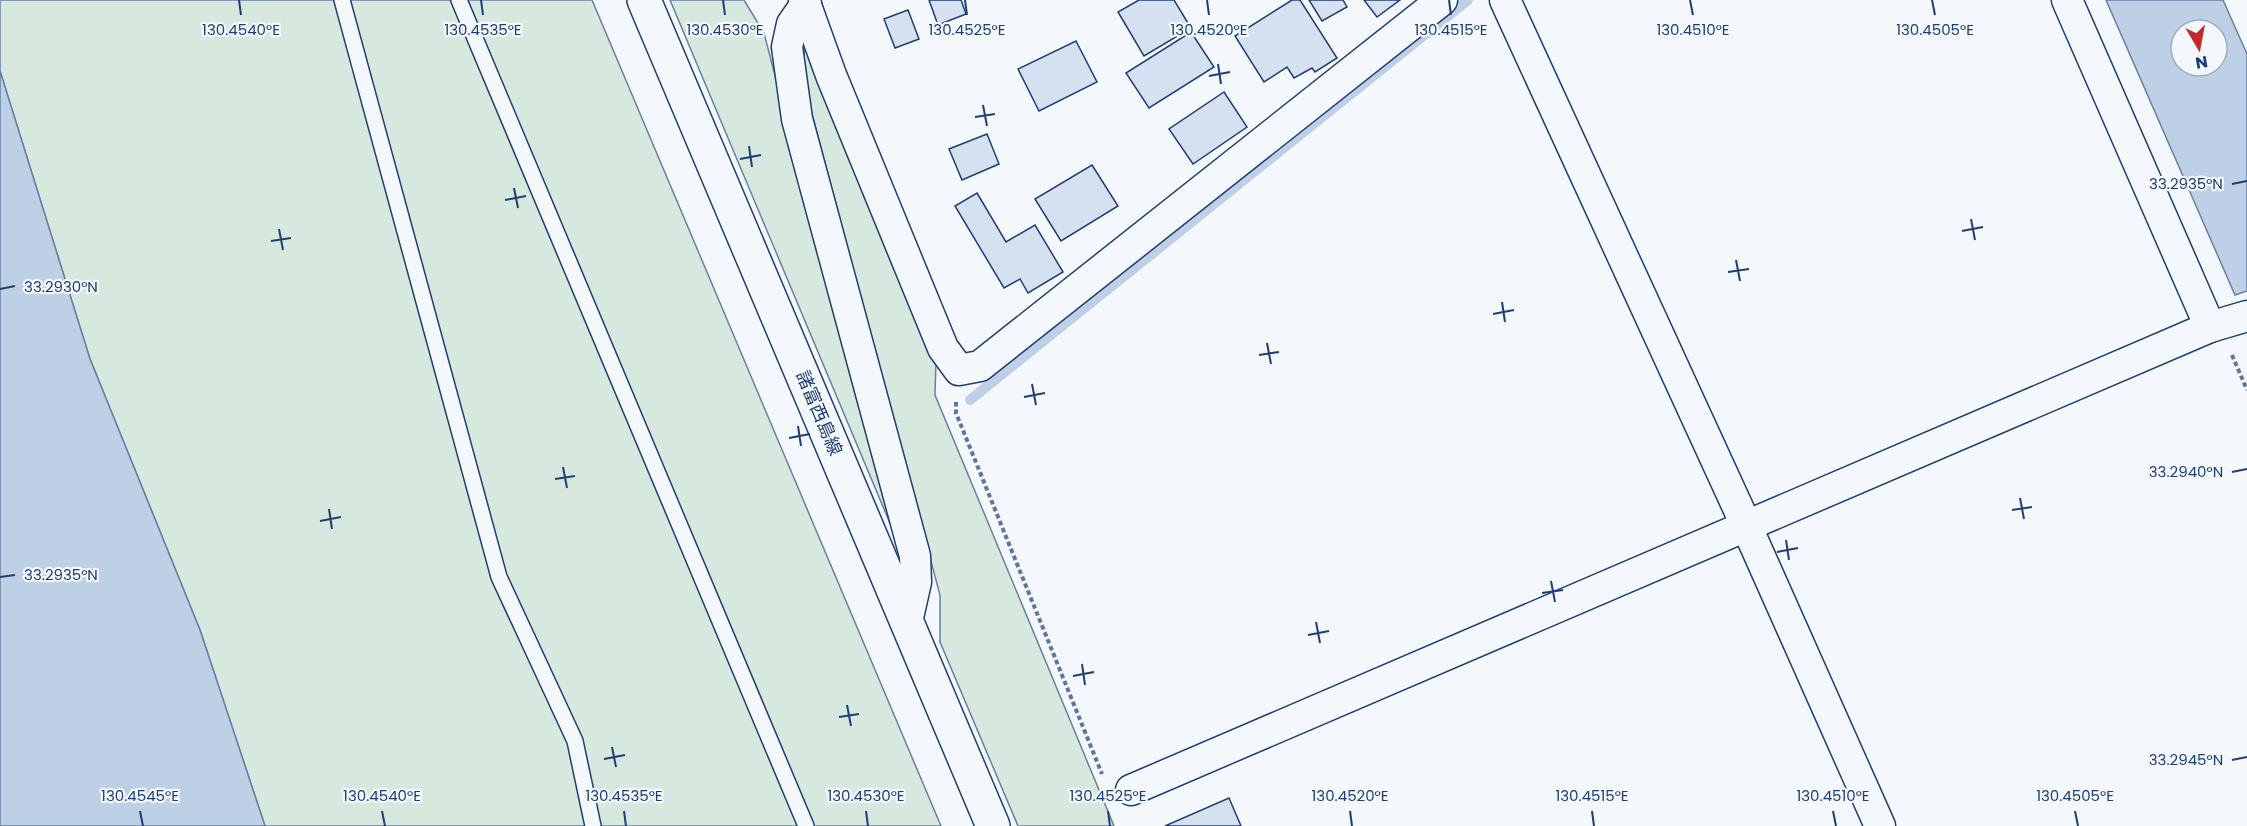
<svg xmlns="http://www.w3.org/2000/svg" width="2247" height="826" font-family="Poppins,'Noto Sans JP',sans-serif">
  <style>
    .green { fill: #d7e8df; stroke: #687fa3; stroke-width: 1.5 }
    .water { fill: #bed0e5; stroke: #687fa3; stroke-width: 1.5; fill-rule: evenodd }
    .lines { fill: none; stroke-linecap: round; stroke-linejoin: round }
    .stream { stroke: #bed0e5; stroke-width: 10 }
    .building { fill: #d5e0f0; stroke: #1d3f73; stroke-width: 1.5 }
    .service-casing { stroke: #1d3f73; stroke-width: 18 }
    .minor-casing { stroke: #1d3f73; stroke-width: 33 }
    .primary-casing { stroke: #1d3f73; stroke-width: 36 }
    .path { stroke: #5e769c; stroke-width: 4; stroke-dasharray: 4.5 3; stroke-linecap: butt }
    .service { stroke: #f4f7fb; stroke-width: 15 }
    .minor { stroke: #f4f7fb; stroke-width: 30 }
    .primary { stroke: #f4f7fb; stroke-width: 33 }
    .ticks { fill: none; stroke: #1d3f73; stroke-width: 2 }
    .labels { text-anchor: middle; stroke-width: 4.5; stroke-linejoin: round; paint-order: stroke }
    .street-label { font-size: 18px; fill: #1d3f73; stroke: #f4f7fb }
    .ticks-label { font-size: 15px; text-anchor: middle; fill: #1d3f73; stroke: #f4f7fb; stroke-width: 4.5; stroke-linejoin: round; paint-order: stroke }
  </style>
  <rect width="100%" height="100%" fill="#f4f7fb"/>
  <g class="green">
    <polygon points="0,0 592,0 941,826 265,826 200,630 90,359 0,71"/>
    <polygon points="670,0 744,0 764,33 892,528"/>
    <polygon points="805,38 936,361 935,395 1114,826 1018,826 940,642 940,595 803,80"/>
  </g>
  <g class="water">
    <path d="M2106,0H2223L2247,54V291L2235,295ZM2181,30H2217V66H2181Z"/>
    <polygon points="0,71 90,359 200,630 265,826 0,826"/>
  </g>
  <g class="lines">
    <polyline class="stream" points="970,400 1468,0"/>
  </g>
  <g class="building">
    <polygon points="929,0 961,0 966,14 938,25"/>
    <polygon points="1139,0 1174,0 1191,28 1144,56 1118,12"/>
    <polygon points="1292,0 1300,0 1337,58 1315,72 1312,68 1294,78 1287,67 1264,82 1235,36"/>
    <polygon points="1309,0 1343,0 1347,7 1322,21"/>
    <polygon points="1364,0 1400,0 1377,17"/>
    <polygon points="908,10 919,39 895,48 884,19"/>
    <polygon points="1191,32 1214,67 1149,108 1126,73"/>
    <polygon points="1076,41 1097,82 1039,111 1018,69"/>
    <polygon points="1224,92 1247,127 1193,164 1169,129"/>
    <polygon points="987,134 999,164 962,180 949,149"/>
    <polygon points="1092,165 1118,206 1061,241 1035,199"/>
    <polygon points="977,193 1006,242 1035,225 1063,272 1028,293 1020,279 1004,288 955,206"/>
    <polygon points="1229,798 1241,826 1165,826"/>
  </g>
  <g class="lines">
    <g class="service-casing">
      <g id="service">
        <polyline points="342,0 499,577 575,741 593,826"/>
        <polyline points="459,0 806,826"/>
      </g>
    </g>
    <g class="minor-casing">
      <g id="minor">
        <polyline points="804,0 831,75 943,348 959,370 980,366 1442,0"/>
        <polyline points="1505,0 1746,525 1880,826"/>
        <polyline points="2067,0 2210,327"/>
        <polyline points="806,4 792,24 787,47 797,119 915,556 916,582 907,622"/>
        <polyline points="1131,790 2210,327 2247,316"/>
      </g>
    </g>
    <g class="primary-casing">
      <polyline id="primary" points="644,0 993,826"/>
    </g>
    <g class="path">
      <polyline points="2232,355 2247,390"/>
      <polyline points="956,402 956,413 1102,774"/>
    </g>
    <use href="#service" class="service"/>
    <use href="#minor" class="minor"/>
    <use href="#primary" class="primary"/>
  </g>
  <path class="ticks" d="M239,0L241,15M481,0L483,15M723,0L725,15M965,0L967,15M1207,0L1209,15M1449,0L1451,15M1690,0L1693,15M1932,0L1935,15M1218,64L1221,84M1209,76L1230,72M983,105L987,126M975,117L995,114M749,146L752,167M740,159L761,155M2232,184L2247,181M514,188L518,208M505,200L526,196M1971,219L1975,240M279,229L283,250M1962,231L1983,227M271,241L291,238M1736,260L1740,281M1728,272L1749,269M0,289L15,286M1502,302L1505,322M1493,314L1514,310M1267,343L1271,364M1259,355L1279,352M1032,384L1036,405M1024,397L1045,393M798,426L801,446M789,438L810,434M563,467L567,488M2232,472L2247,469M555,479L575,476M2020,498L2024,519M329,509L332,529M2012,510L2032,507M320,521L341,517M1786,540L1789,560M1777,552L1798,548M0,577L15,575M1551,581L1555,602M1542,593L1563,590M1316,622L1320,643M1308,635L1329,631M1082,664L1085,685M1073,676L1094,672M847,705L851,726M839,717L859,714M612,747L616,767M604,759L625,755M2232,760L2247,757M140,811L143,826M382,811L385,826M624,811L626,826M866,811L868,826M1108,811L1110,826M1350,811L1352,826M1592,811L1594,826M1833,811L1836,826M2075,811L2078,826"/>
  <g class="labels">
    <g class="street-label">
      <text transform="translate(819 413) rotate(67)" y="6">諸富西島線</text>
    </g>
  </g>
  <g class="ticks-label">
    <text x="1693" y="35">130.4510°E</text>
    <text x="1935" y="35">130.4505°E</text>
    <text x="241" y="35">130.4540°E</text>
    <text x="483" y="35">130.4535°E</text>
    <text x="725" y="35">130.4530°E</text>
    <text x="967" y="35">130.4525°E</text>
    <text x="1209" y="35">130.4520°E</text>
    <text x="1451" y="35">130.4515°E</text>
    <text x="2186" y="189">33.2935°N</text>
    <text x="61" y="292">33.2930°N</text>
    <text x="2186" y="477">33.2940°N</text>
    <text x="61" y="580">33.2935°N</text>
    <text x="2186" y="765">33.2945°N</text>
    <text x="140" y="801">130.4545°E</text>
    <text x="382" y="801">130.4540°E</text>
    <text x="624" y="801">130.4535°E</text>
    <text x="866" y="801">130.4530°E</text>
    <text x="1108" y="801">130.4525°E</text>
    <text x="1350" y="801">130.4520°E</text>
    <text x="1592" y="801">130.4515°E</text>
    <text x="1833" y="801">130.4510°E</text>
    <text x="2075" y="801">130.4505°E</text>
  </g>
  <g transform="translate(2199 48) rotate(170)"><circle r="28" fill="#f4f7fb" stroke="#9eadc5" stroke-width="1.5"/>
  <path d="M0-4.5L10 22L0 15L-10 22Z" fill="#c62828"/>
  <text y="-9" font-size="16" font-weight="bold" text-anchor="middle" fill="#1d3f73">N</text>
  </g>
</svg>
